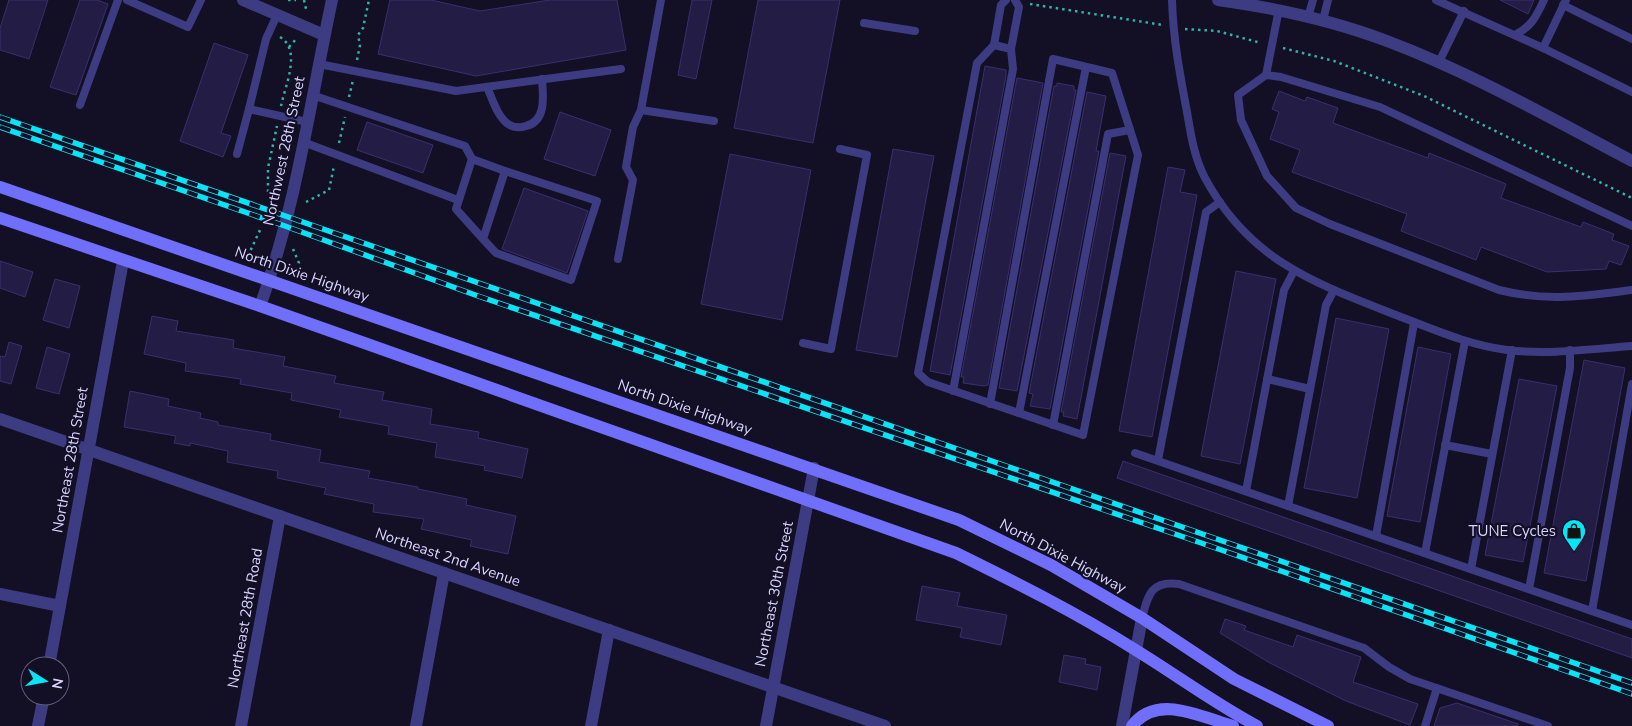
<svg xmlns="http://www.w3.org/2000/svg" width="1632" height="726" font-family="'Nunito Sans',sans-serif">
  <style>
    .building { fill: #231c45; stroke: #3a2f70 }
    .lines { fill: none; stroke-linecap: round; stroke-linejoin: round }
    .path { stroke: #33b3a8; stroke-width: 2.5; stroke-dasharray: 2.5 4; stroke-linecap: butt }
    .service { stroke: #3d3c82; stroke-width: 8 }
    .minor { stroke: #3d3c82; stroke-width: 12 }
    .tertiary { stroke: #3d3c82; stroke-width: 12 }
    .secondary { stroke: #6f6ffb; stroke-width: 12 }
    .rail-casing { stroke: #08e4f6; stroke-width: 5.5 }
    .rail { stroke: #130f25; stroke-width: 4; stroke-dasharray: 11; stroke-linecap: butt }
    .labels { text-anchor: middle; stroke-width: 4.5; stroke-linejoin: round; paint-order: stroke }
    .street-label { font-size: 15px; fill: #d8d4fe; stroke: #130f25 }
    .poi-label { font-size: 15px; fill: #d8d4fe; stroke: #130f25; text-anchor: end }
  </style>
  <rect width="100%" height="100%" fill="#130f25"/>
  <g class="building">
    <polygon points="9,0 48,0 29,59 0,50 0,28"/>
    <polygon points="80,0 97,0 108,4 76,95 50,87"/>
    <polygon points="390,0 431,0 480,11 550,0 617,0 626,50 476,76 378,54"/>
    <polygon points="692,0 712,0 696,79 678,75"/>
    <polygon points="758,0 840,0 813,143 734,128"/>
    <polygon points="1500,0 1534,0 1528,14"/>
    <polygon points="214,43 248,55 221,133 231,136 223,157 180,141"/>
    <polygon points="985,66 1006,70 1006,76 950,375 930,371"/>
    <polygon points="1017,78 1043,83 988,385 984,386 963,383 964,377 961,377"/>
    <polygon points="1057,83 1074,86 1074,90 1076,90 1017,391 999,388 1054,86 1057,86"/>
    <polygon points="1279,91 1305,101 1307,97 1338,108 1333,123 1428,158 1429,153 1506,184 1501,198 1581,227 1583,222 1614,234 1612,240 1629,246 1621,265 1609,261 1606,269 1547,272 1481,247 1476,260 1401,231 1407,214 1292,172 1300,150 1270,139 1279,112 1272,109"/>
    <polygon points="1087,92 1106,96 1096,151 1099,151 1050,409 1030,406 1033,394 1029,393"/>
    <polygon points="560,112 611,130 595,176 544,159"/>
    <polygon points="367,122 433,145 423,173 357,150"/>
    <polygon points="893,149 934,156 897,357 856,350"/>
    <polygon points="1110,153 1126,156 1077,419 1063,416 1064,412 1061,412"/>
    <polygon points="730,154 811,170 782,320 701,304"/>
    <polygon points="1168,167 1185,170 1180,192 1197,195 1152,437 1119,431"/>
    <polygon points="524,188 588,211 567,273 502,249"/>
    <polygon points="0,261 33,272 25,297 0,288"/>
    <polygon points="1236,271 1276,279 1240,464 1201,456"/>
    <polygon points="55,279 80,286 69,328 43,320"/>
    <polygon points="152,316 178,321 176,331 234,340 233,348 285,357 283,366 336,376 334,383 384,392 382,400 432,409 430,424 479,432 478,438 528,449 522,478 484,470 485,466 435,457 437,443 388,434 389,426 339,417 341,410 291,400 292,393 240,384 241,379 185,371 186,363 144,354"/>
    <polygon points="1336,318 1389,329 1357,498 1304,488"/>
    <polygon points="9,342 22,346 11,384 0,381 0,356 5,357"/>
    <polygon points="47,347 70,354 59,394 36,388"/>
    <polygon points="1418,347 1451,354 1420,522 1387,516"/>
    <polygon points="1584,360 1625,368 1586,581 1544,573"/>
    <polygon points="1519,379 1557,386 1523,562 1485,555"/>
    <polygon points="130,391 169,399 168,406 201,413 200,418 218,422 218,425 271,434 270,440 321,450 319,462 370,471 368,478 418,487 418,489 467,499 466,505 516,516 508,554 470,546 472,540 421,529 424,519 373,512 374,504 324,494 326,488 277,478 278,471 227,462 228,451 190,443 190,446 174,443 176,436 124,427"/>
    <polygon points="1123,461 1632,639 1632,658 1117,478"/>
    <polygon points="922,586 960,593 957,606 1007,615 1001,645 960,637 962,628 916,620"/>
    <polygon points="1225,619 1246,626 1244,630 1293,647 1297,635 1361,657 1353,682 1418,704 1410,725 1346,701 1270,663 1220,633"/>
    <polygon points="1064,655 1086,659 1085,664 1101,667 1097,690 1059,682"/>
    <polygon points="1457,703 1518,724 1518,726 1434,726 1440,708"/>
  </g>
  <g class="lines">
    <g class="path">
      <polyline points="288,0 296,0"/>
      <polyline points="304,0 306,9"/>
      <polyline points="1030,4 1163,25"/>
      <polyline points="1185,29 1217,31 1261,43"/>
      <path d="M280,37C302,50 285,86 281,106"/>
      <polyline points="289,47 297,38"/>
      <polyline points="1283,48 1334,61 1424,96 1632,198"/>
      <polyline points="357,60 360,45 358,35 363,28 369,0"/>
      <polyline points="349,97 353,80"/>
      <polyline points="339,143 345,117"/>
      <polyline points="268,192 268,168 277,126"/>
      <polyline points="306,202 329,190 334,166"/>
      <polyline points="293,249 299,263 298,265"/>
      <polyline points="248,256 260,230"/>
    </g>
    <g class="service">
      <polyline points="127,0 188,27 201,0"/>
      <polyline points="661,0 641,110 714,121"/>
      <path d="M1172,0C1173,38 1180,75 1187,112C1191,135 1194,157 1205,178C1249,260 1314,283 1396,315C1433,329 1468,345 1507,350C1548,355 1591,349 1632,346"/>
      <polyline points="1436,0 1543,48"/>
      <polyline points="1566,0 1543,48 1632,92"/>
      <polyline points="1563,5 1632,39"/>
      <path d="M1279,9L1266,75L1238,95L1241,120L1267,176L1296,208L1330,224L1499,290C1548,302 1583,296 1632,290"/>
      <polyline points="1308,17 1313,0"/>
      <polyline points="1323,20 1328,0"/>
      <polyline points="864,23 915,31"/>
      <path d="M1515,35C1532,26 1536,17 1544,0"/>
      <polyline points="1011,49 1019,7 1015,0"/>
      <polyline points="1439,62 1464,11"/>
      <polyline points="319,64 456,91 621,69"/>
      <polyline points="1266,75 1281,77 1380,107 1632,226"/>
      <path d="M487,87C492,98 497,116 508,124C514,128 520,128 526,126C547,121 543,95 542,79"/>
      <polyline points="312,95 465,146 472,159"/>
      <polyline points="80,105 118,0"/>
      <polyline points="249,109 266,39 277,15"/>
      <polyline points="303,142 458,200"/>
      <polyline points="237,154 249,109 307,122"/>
      <polygon points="505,171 597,201 571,280 496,253 483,239"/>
      <polyline points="483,239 456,209 472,159 505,171"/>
      <polyline points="618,259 633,180 626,167 633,127 641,110"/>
      <polyline points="803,343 831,349 867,155 840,149"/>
      <polyline points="1267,379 1310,389"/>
      <polyline points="953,391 1013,69 1011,49 994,45"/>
      <polyline points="990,404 1053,59 1112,73 1138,155 1083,435 928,382 918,373 977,63 994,45 1001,5 1006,0"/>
      <polyline points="1019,413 1086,67"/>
      <polyline points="1053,425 1108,134 1130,130"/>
      <polyline points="1445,445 1492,454"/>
      <polyline points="1135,453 1632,625"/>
      <polyline points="1158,460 1206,212 1220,202"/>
      <polyline points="1246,491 1284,290 1294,271"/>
      <polyline points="1288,506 1326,305 1334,290"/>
      <polyline points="1376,536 1414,323"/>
      <polyline points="1425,553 1465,341"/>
      <polyline points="1471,569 1512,350"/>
      <polyline points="1529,589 1570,368 1570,350"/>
      <polyline points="1592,611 1632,384"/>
      <path d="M1142,618C1148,595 1151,580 1179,584L1364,648L1389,667L1410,679L1548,726"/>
      <polyline points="1425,726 1437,688"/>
    </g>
    <g class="minor">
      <polyline points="243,0 324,35"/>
      <polyline points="0,419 885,726"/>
      <polyline points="0,594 60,606"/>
      <polyline points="49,666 123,261"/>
      <polyline points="38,726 44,696"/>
      <polyline points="241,726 280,516"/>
      <polyline points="416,726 444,573"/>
      <polyline points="591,726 609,630"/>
      <polyline points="766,726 814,468"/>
      <polyline points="1122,726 1142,618"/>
    </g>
    <g class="tertiary">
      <path d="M1218,0C1276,8 1332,20 1387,41C1472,73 1552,119 1632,161"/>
      <path d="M260,306C296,208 310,103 332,0"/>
    </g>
    <g class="secondary">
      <polyline points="0,187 959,520 1051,565 1142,618 1234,679 1328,726"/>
      <path d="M0,218L260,306L956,553C1017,583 1077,613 1134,649C1175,674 1214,703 1257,726"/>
      <path d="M1132,726C1157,693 1201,717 1233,726"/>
    </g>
    <g class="rail-casing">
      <g id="rail">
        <polyline points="0,117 1632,683"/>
        <polyline points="0,127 285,226 478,296 1210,546 1632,694"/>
      </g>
    </g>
    <use href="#rail" class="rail"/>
  </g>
  <defs>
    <g id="shop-pin" transform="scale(1.25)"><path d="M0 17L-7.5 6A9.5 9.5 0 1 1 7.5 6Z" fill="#08e4f6" stroke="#130f25"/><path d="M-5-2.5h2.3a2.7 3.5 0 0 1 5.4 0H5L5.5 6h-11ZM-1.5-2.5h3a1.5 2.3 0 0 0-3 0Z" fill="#111"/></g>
  </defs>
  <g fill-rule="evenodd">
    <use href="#shop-pin" x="1574" y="531"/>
  </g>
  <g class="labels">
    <g class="street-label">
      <text transform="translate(284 151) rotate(-78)" y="5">Northwest 28th Street</text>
      <text transform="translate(302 274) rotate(19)" y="5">North Dixie Highway</text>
      <text transform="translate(685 407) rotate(19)" y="5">North Dixie Highway</text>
      <text transform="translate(70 460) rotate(-80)" y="5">Northeast 28th Street</text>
      <text transform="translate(1063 556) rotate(28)" y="5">North Dixie Highway</text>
      <text transform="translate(448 557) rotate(19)" y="5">Northeast 2nd Avenue</text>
      <text transform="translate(774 594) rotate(-79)" y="5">Northeast 30th Street</text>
      <text transform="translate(245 618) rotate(-80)" y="5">Northeast 28th Road</text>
    </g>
    <g class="poi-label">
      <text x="1556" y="536">TUNE Cycles</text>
    </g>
  </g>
  <g transform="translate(45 681) rotate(101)"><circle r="24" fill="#130f25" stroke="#625e7c"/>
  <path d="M0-4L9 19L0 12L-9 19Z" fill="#08e4f6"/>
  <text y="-8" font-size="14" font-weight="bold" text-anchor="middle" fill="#d8d4fe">N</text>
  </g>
</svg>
